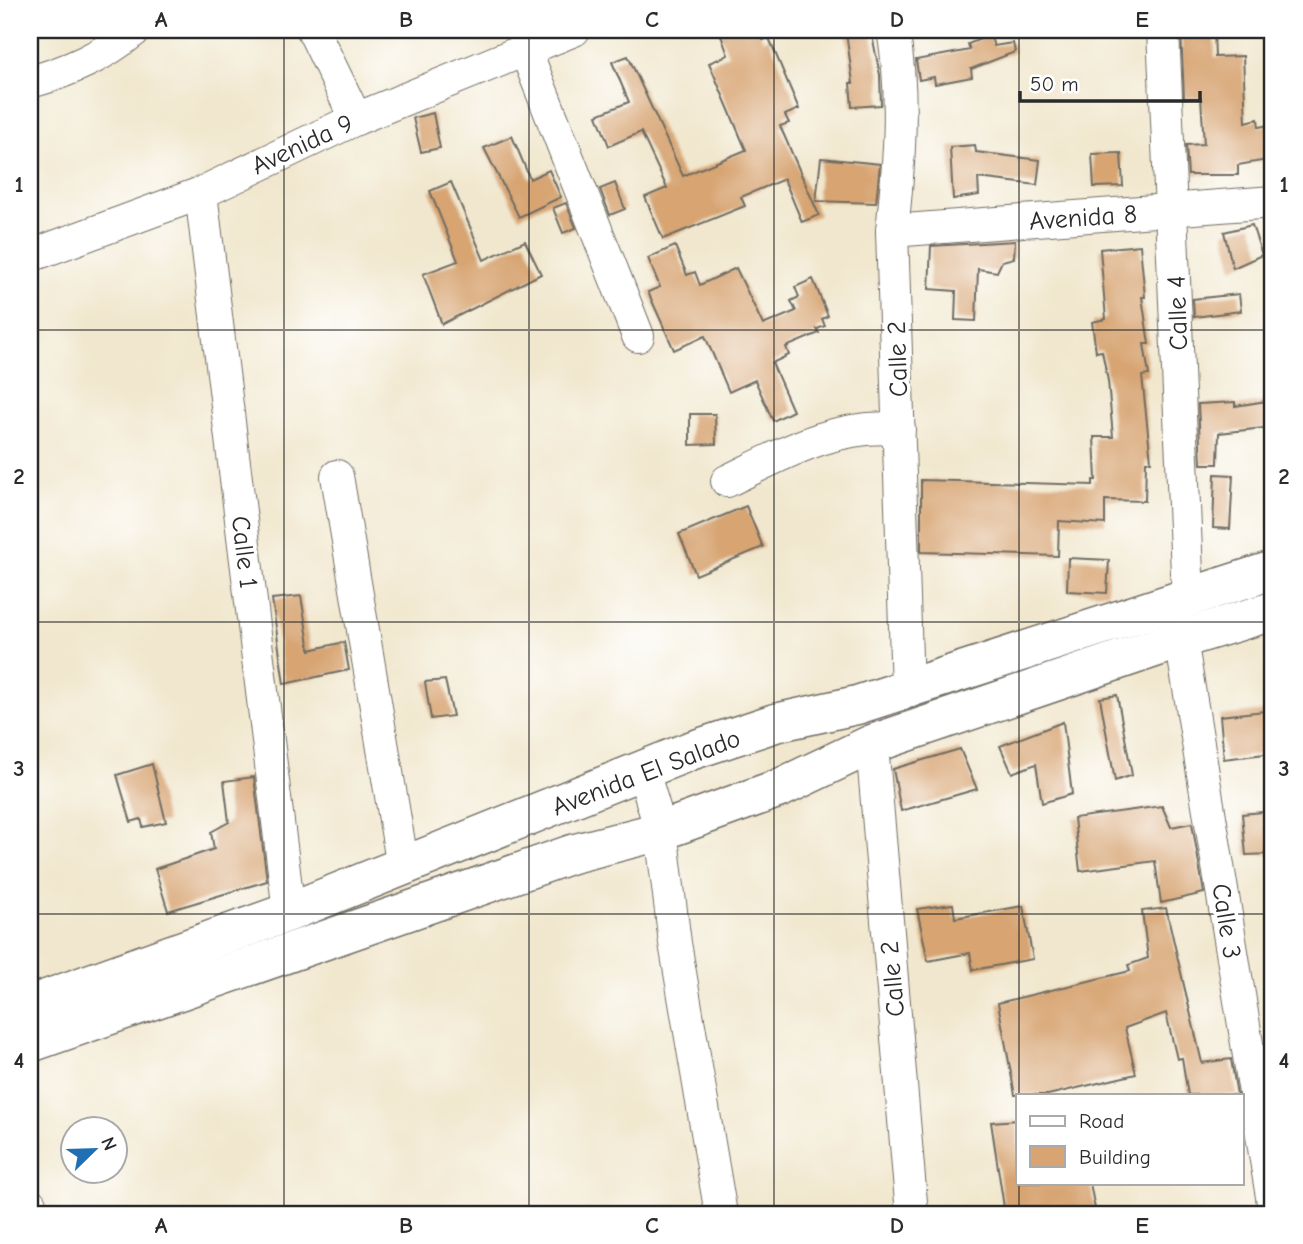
<svg xmlns="http://www.w3.org/2000/svg" width="1303" height="1244" font-family="'Comic Neue',sans-serif">
  <style>
    .building { fill: #d7a472 }
    .lines { fill: none; stroke-linecap: round; stroke-linejoin: round }
    .minor-casing { stroke: #706d64; stroke-width: 34 }
    .major-casing { stroke: #706d64; stroke-width: 41 }
    .minor { stroke: #fff; stroke-width: 32 }
    .major { stroke: #fff; stroke-width: 38 }
    .grid { fill: none; stroke: #2b2b2b; stroke-width: 2; stroke-opacity: 0.55 }
    .labels { text-anchor: middle; stroke-width: 7; stroke-linejoin: round; paint-order: stroke }
    .street-label { font-size: 26px; fill: #2b2b2b; stroke: #fff }
    .neatline { fill: none; stroke: #2b2b2b; stroke-width: 2.5 }
    .grid-label { font-size: 23px; text-anchor: middle; font-weight: bold; fill: #2b2b2b }
  </style>
  <rect width="100%" height="100%" fill="#fff"/>
  <filter id="ink" filterUnits="userSpaceOnUse"><feTurbulence type="fractalNoise" baseFrequency=".0143" numOctaves="2"/><feDisplacementMap in="SourceGraphic" scale="14" xChannelSelector="R" yChannelSelector="G"/><feConvolveMatrix kernelMatrix="1 2 1 2 8 2 1 2 1" color-interpolation-filters="sRGB"/></filter>
  <filter id="wash" filterUnits="userSpaceOnUse"><feTurbulence type="fractalNoise" baseFrequency=".00686" numOctaves="4" result="noise"/><feDisplacementMap in="SourceGraphic" scale="28" xChannelSelector="R" yChannelSelector="G"/><feGaussianBlur stdDeviation="1.57" result="paint"/><feColorMatrix in="noise" values="0 0 0 0 0 0 0 0 0 0 0 0 0 0 0 0 0 1.4 0 .05"/><feComposite in="paint" operator="in"/></filter>
  <g filter="url(#wash)">
    <rect width="100%" height="100%" fill="#f1e7ce"/>
    <g id="blocks">
      <g class="building">
        <polygon points="719,30 759,30 763,40 769,38 799,109 785,115 789,123 780,126 819,215 802,222 784,179 741,197 745,206 663,239 645,197 667,188 641,132 609,146 597,115 629,102 612,62 628,56 683,176 746,150 709,63 728,55"/>
        <polygon points="855,30 871,30 880,75 881,105 852,107 850,83 853,83 846,32"/>
        <polygon points="1181,30 1214,30 1215,57 1243,56 1246,122 1258,119 1259,127 1273,124 1273,159 1238,165 1238,175 1188,175 1186,145 1204,144 1201,98 1184,98"/>
        <polygon points="990,35 994,46 1013,43 1015,52 971,69 972,77 935,84 934,77 919,80 916,60 970,50 968,44"/>
        <polygon points="433,113 440,148 421,152 413,118"/>
        <polygon points="512,136 530,179 549,170 561,197 519,217 484,148"/>
        <polygon points="975,145 976,152 1040,160 1037,185 978,178 979,195 953,199 950,147"/>
        <polygon points="1121,153 1123,186 1094,187 1092,154"/>
        <polygon points="821,158 880,164 876,203 816,201"/>
        <polygon points="451,182 484,260 525,241 541,274 442,324 423,274 458,261 430,191"/>
        <polygon points="615,183 625,209 610,215 600,189"/>
        <polygon points="566,203 576,228 563,233 553,208"/>
        <polygon points="1252,225 1262,255 1233,268 1224,232"/>
        <polygon points="1015,241 1014,258 1002,261 997,272 978,269 976,321 955,320 956,291 929,289 931,246"/>
        <polygon points="1140,245 1145,297 1142,297 1149,344 1144,344 1149,375 1142,376 1151,461 1146,461 1145,501 1105,500 1105,524 1059,521 1058,556 921,552 921,480 1093,485 1093,480 1096,480 1094,437 1113,437 1108,381 1102,351 1096,352 1092,322 1106,319 1100,249"/>
        <polygon points="675,246 687,275 695,272 700,285 736,268 763,325 796,311 791,301 799,297 795,287 813,279 828,316 822,319 825,326 817,329 819,333 786,347 789,355 772,363 793,411 773,421 755,380 729,392 705,336 674,350 648,292 660,287 648,258"/>
        <polygon points="1239,294 1241,311 1194,317 1193,299"/>
        <polygon points="1273,400 1273,427 1219,433 1218,464 1201,464 1198,404 1235,402 1235,406"/>
        <polygon points="690,414 715,414 716,444 690,445"/>
        <polygon points="1215,474 1233,475 1230,529 1213,528"/>
        <polygon points="746,506 763,547 696,575 679,534"/>
        <polygon points="1068,558 1109,560 1107,593 1067,591"/>
        <polygon points="301,596 310,650 344,642 349,670 284,684 272,599"/>
        <polygon points="445,680 453,716 431,719 425,682"/>
        <polygon points="1117,695 1132,775 1115,781 1100,698"/>
        <polygon points="1273,710 1273,753 1224,759 1220,716"/>
        <polygon points="1063,722 1072,794 1042,803 1036,764 1012,773 1000,746"/>
        <polygon points="960,749 977,789 901,811 893,769"/>
        <polygon points="152,764 166,822 143,827 141,819 131,822 117,775"/>
        <polygon points="254,777 267,881 168,911 155,869 214,849 211,832 229,822 224,781"/>
        <polygon points="1162,806 1171,827 1192,823 1204,893 1161,903 1155,861 1080,871 1074,818"/>
        <polygon points="1273,811 1273,854 1246,855 1242,814"/>
        <polygon points="953,904 955,918 1023,906 1033,959 973,970 970,953 928,961 917,909"/>
        <polygon points="1166,908 1202,1063 1231,1059 1237,1095 1188,1095 1182,1058 1177,1059 1166,1013 1125,1028 1136,1074 1048,1095 1015,1095 998,1003 1130,971 1128,965 1148,958 1142,911"/>
        <polygon points="1018,1120 1018,1183 1090,1183 1096,1214 1005,1214 991,1122"/>
      </g>
    </g>
  </g>
  <g filter="url(#ink)">
    <use href="#blocks" fill-opacity="0" stroke="#706d64" stroke-width="2"/>
    <g class="lines">
      <g class="minor-casing">
        <g id="minor">
          <polyline points="313,30 356,119"/>
          <path d="M893,30C905,96 899,165 892,231L907,689"/>
          <polyline points="1163,30 1188,596"/>
          <polyline points="525,49 638,336"/>
          <path d="M30,82C70,71 103,56 135,30"/>
          <polyline points="201,193 289,912"/>
          <polyline points="892,231 1273,202"/>
          <polyline points="30,256 201,193 356,119 574,30"/>
          <polyline points="337,476 403,867"/>
          <path d="M727,481C783,454 835,423 899,429"/>
          <polyline points="1181,639 1273,1203"/>
          <polyline points="872,744 912,1214"/>
          <polyline points="643,771 661,831 675,943 721,1214"/>
          <polyline points="30,1204 31,1214"/>
        </g>
      </g>
      <g class="major-casing">
        <g id="major">
          <polyline points="30,1005 289,912 690,751 775,723 857,705 1273,570"/>
          <polyline points="30,1043 572,854 661,831 780,788 872,744 1181,639 1273,611"/>
        </g>
      </g>
      <use href="#minor" class="minor"/>
      <use href="#major" class="major"/>
    </g>
  </g>
  <path class="grid" d="M284,30V1214M529,30V1214M774,30V1214M1019,30V1095M30,330H1273M30,622H1273M30,914H1273M1019,1183V1214"/>
  <g class="labels">
    <g class="street-label">
      <text transform="translate(302 144) rotate(-25)" y="9">Avenida 9</text>
      <text transform="translate(1083 217) rotate(-4)" y="9">Avenida 8</text>
      <text transform="translate(1177 313) rotate(-92)" y="9">Calle 4</text>
      <text transform="translate(897 359) rotate(-92)" y="9">Calle 2</text>
      <text transform="translate(245 552) rotate(83)" y="9">Calle 1</text>
      <text transform="translate(646 772) rotate(-21)" y="9">Avenida El Salado</text>
      <text transform="translate(1227 921) rotate(81)" y="9">Calle 3</text>
      <text transform="translate(892 979) rotate(-95)" y="9">Calle 2</text>
    </g>
  </g>
  <rect width="1303" height="1244" fill="none" stroke="#fff" stroke-width="77"/>
  <rect x="1016" y="1094" width="228" height="91" fill="#ffffff" stroke="#aaaaaa" stroke-width="2"/>
  <rect x="1030" y="1116" width="35" height="10" fill="#ffffff" stroke="#aaaaaa" stroke-width="2"/>
  <text x="1079" y="1128" font-size="21" fill="#2b2b2b">Road</text>
  <rect x="1030" y="1146" width="35" height="21" fill="#d7a472" stroke="#aaaaaa" stroke-width="2"/>
  <text x="1079" y="1164" font-size="21" fill="#2b2b2b">Building</text>
  <g transform="translate(94 1150) rotate(67)"><circle r="33" fill="#ffffff" stroke="#aaaaaa" stroke-width="2"/>
  <path d="M0-5L12 26L0 18L-12 26Z" fill="#1f6fb2"/>
  <text y="-10" font-size="19" font-weight="bold" text-anchor="middle" fill="#2b2b2b">N</text>
  </g>
  <path d="M1020 91v10h180v-10" fill="none" stroke="#2b2b2b" stroke-width="3.5"/>
  <text x="1030" y="91" font-size="21" fill="#2b2b2b" stroke="#ffffff" stroke-width="5" paint-order="stroke">50 m</text>
  <rect x="38" y="38" width="1226" height="1168" class="neatline"/>
  <g class="grid-label">
    <text x="161" y="27">A</text>
    <text x="406" y="27">B</text>
    <text x="652" y="27">C</text>
    <text x="897" y="27">D</text>
    <text x="1142" y="27">E</text>
    <text x="19" y="192">1</text>
    <text x="1284" y="192">1</text>
    <text x="19" y="484">2</text>
    <text x="1284" y="484">2</text>
    <text x="19" y="776">3</text>
    <text x="1284" y="776">3</text>
    <text x="19" y="1068">4</text>
    <text x="1284" y="1068">4</text>
    <text x="161" y="1233">A</text>
    <text x="406" y="1233">B</text>
    <text x="652" y="1233">C</text>
    <text x="897" y="1233">D</text>
    <text x="1142" y="1233">E</text>
  </g>
</svg>
